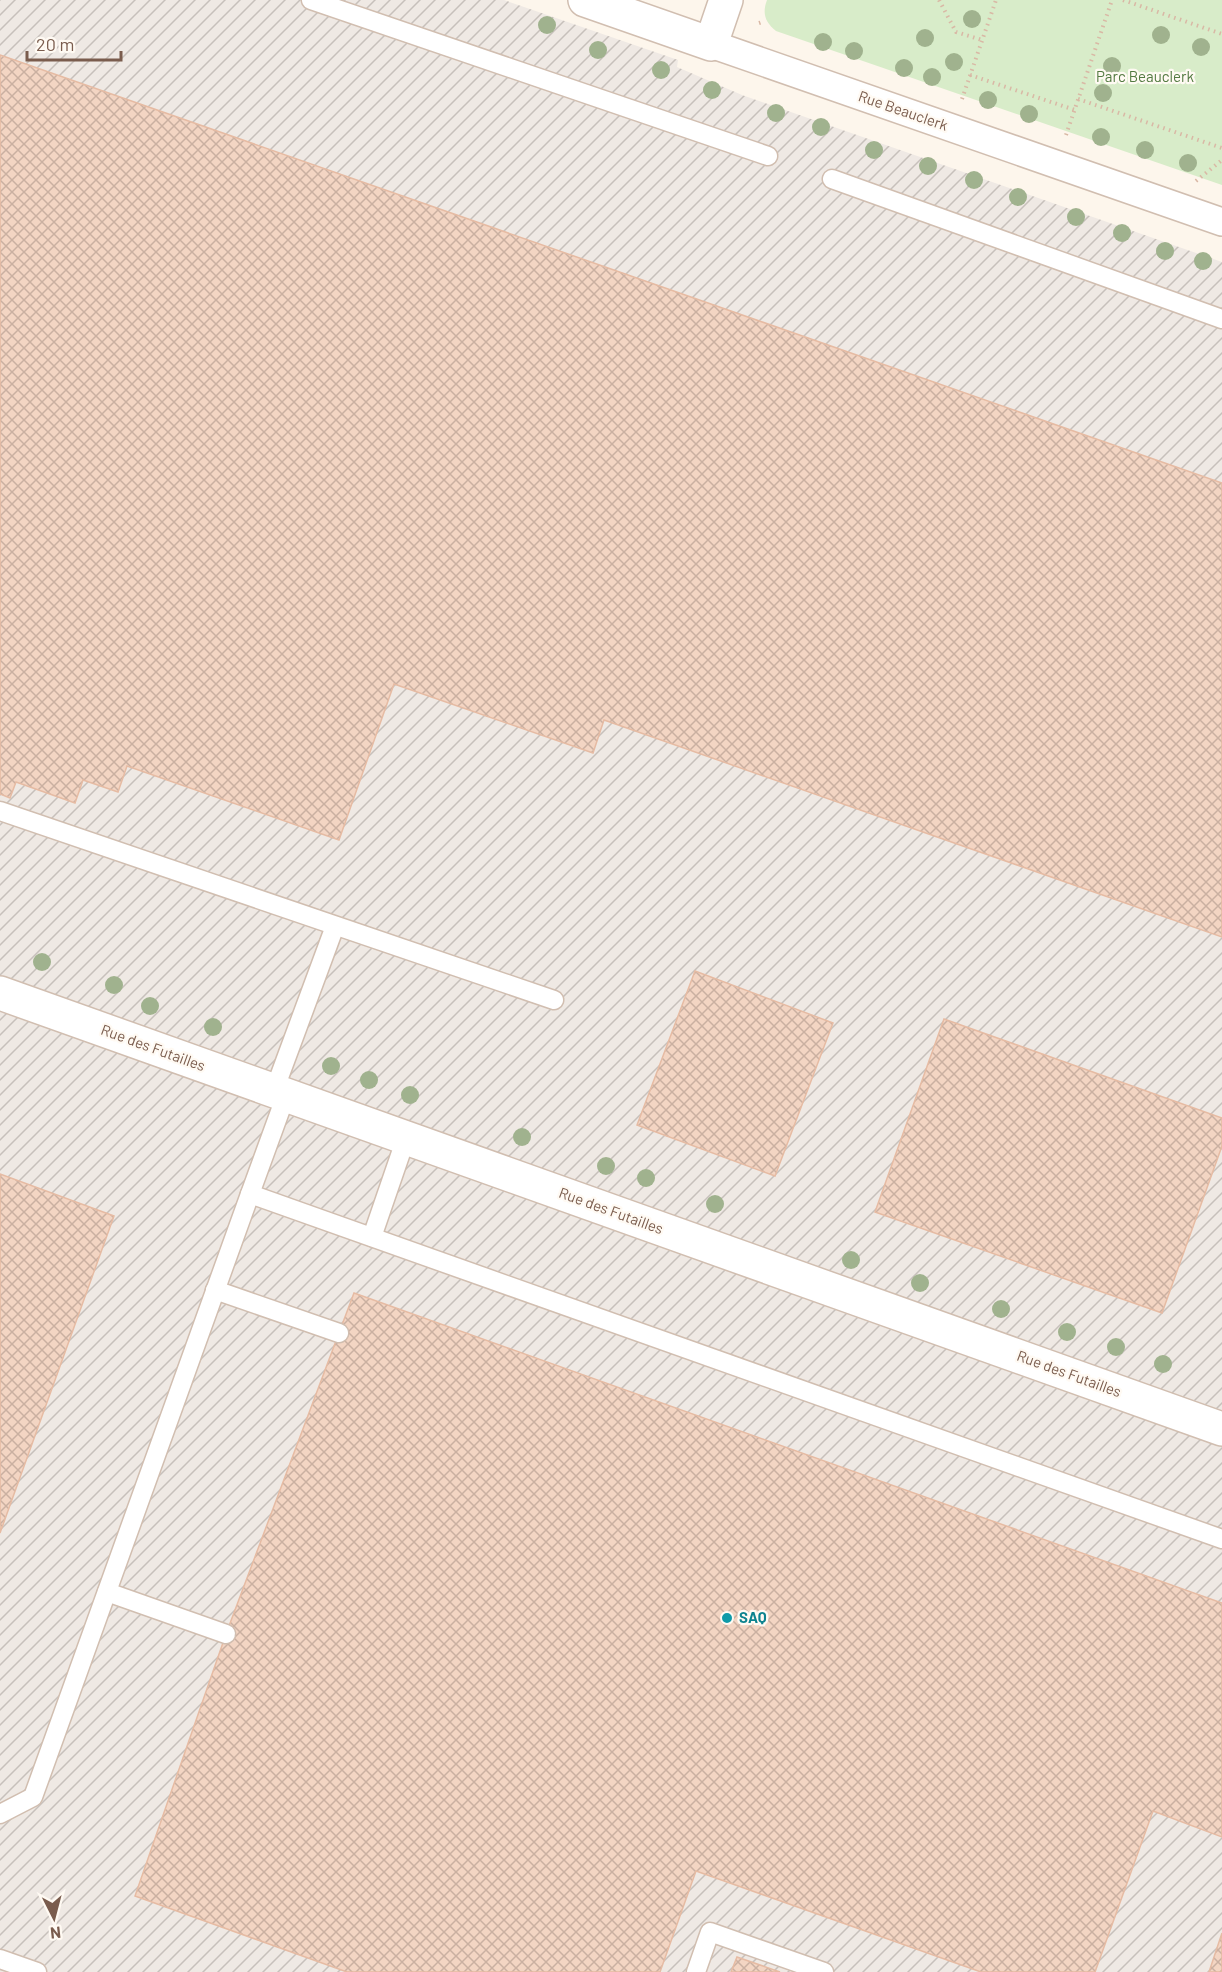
<svg xmlns="http://www.w3.org/2000/svg" width="1222" height="1972" font-family="Barlow,sans-serif">
  <style>
    .industrial { fill: url(#industrial-furrows) }
    .park { fill: #d8ecc9 }
    .building { fill: url(#building-cross-hatch); stroke: #e6bba3; stroke-width: 1.5 }
    .lines { fill: none; stroke-linecap: round; stroke-linejoin: round }
    .service-casing { stroke: #d1beb0; stroke-width: 21 }
    .pedestrian-casing { stroke: #d1beb0; stroke-width: 30 }
    .minor-casing { stroke: #d1beb0; stroke-width: 36 }
    .tertiary-casing { stroke: #d1beb0; stroke-width: 36 }
    .path { stroke: #d9b8a5; stroke-width: 4; stroke-dasharray: 1.5 4.5; stroke-linecap: butt }
    .service { stroke: #fff; stroke-width: 18 }
    .pedestrian { stroke: #fff; stroke-width: 27 }
    .minor { stroke: #fff; stroke-width: 33 }
    .tertiary { stroke: #fff; stroke-width: 33 }
    .tree { fill: #a0b28e }
    .culture-dot { fill: #0f9aa8; stroke: #fffaf3; stroke-width: 2 }
    .labels { text-anchor: middle; stroke-width: 4.5; stroke-linejoin: round; paint-order: stroke }
    .park-label { font-size: 15px; fill: #537a41; stroke: #fffaf3 }
    .street-label { font-size: 15px; fill: #7a5c4d; stroke: #fffaf3 }
    .culture-label { font-size: 15px; font-weight: bold; fill: #0d838f; stroke: #fffaf3; text-anchor: start }
  </style>
  <defs>
    <pattern id="industrial-furrows" width="10" height="10" patternUnits="userSpaceOnUse" patternTransform="scale(1.5)"><rect width="10" height="10" fill="#efe9e4"/><path d="M-1 1l2-2M0 10L10 0M9 11l2-2" fill="none" stroke="#c7c0bb"/></pattern>
    <pattern id="building-cross-hatch" width="8" height="8" patternUnits="userSpaceOnUse" patternTransform="scale(1.5)"><rect width="8" height="8" fill="#f3d5c3"/><path d="M0 0l8 8M0 8l8-8" fill="none" stroke="#cab0a1"/></pattern>
  </defs>
  <rect width="100%" height="100%" fill="#fdf6ec"/>
  <polygon class="industrial" points="0,0 504,0 678,60 677,67 742,95 1222,262 1222,1972 0,1972"/>
  <path class="park" d="M767,0H1222V185L776,31C765,22 762,13 767,0Z"/>
  <g class="building">
    <polygon points="0,55 1222,483 1222,937 604,720 593,753 394,684 339,840 127,766 118,792 83,780 75,803 16,782 10,798 0,794"/>
    <polygon points="695,971 833,1023 775,1176 637,1125"/>
    <polygon points="944,1019 1222,1118 1222,1146 1162,1313 875,1212"/>
    <polygon points="0,1174 114,1216 0,1533"/>
    <polygon points="354,1293 1222,1603 1222,1837 1153,1811 1095,1972 981,1972 696,1871 660,1972 347,1972 135,1896 226,1634"/>
    <polygon points="1222,1933 1222,1972 1209,1972"/>
    <polygon points="737,1957 780,1972 731,1972"/>
  </g>
  <g class="lines">
    <g class="service-casing">
      <g id="service">
        <polyline points="311,0 768,156"/>
        <polyline points="832,179 1222,319"/>
        <polyline points="0,811 554,1000"/>
        <polyline points="274,1091 335,926"/>
        <polyline points="286,1095 250,1194 1222,1539"/>
        <polyline points="372,1237 406,1138"/>
        <polyline points="215,1290 339,1333"/>
        <polyline points="107,1592 226,1634"/>
        <polyline points="0,1814 33,1797 250,1194"/>
        <polyline points="0,1959 37,1972"/>
        <polyline points="696,1972 710,1932 824,1972"/>
      </g>
    </g>
    <g class="pedestrian-casing">
      <polyline id="pedestrian" points="711,44 1222,222"/>
    </g>
    <g class="minor-casing">
      <polyline id="minor" points="585,0 711,44 726,0"/>
    </g>
    <g class="tertiary-casing">
      <polyline id="tertiary" points="0,993 1222,1429"/>
    </g>
    <g class="path">
      <polyline points="939,0 956,32 982,40"/>
      <polyline points="1123,0 1222,34"/>
      <polyline points="759,23 762,22"/>
      <polyline points="970,75 1075,110"/>
      <polyline points="962,99 996,0"/>
      <polyline points="1078,99 1222,148"/>
      <polyline points="1066,135 1112,0"/>
      <polyline points="1196,181 1222,160"/>
    </g>
    <use href="#service" class="service"/>
    <use href="#pedestrian" class="pedestrian"/>
    <use href="#minor" class="minor"/>
    <use href="#tertiary" class="tertiary"/>
  </g>
  <g class="tree">
    <circle cx="972" cy="19" r="9"/>
    <circle cx="547" cy="25" r="9"/>
    <circle cx="1161" cy="35" r="9"/>
    <circle cx="925" cy="38" r="9"/>
    <circle cx="823" cy="42" r="9"/>
    <circle cx="1201" cy="47" r="9"/>
    <circle cx="598" cy="50" r="9"/>
    <circle cx="854" cy="51" r="9"/>
    <circle cx="954" cy="62" r="9"/>
    <circle cx="1112" cy="66" r="9"/>
    <circle cx="904" cy="68" r="9"/>
    <circle cx="661" cy="70" r="9"/>
    <circle cx="932" cy="77" r="9"/>
    <circle cx="712" cy="90" r="9"/>
    <circle cx="1103" cy="93" r="9"/>
    <circle cx="988" cy="100" r="9"/>
    <circle cx="776" cy="113" r="9"/>
    <circle cx="1029" cy="114" r="9"/>
    <circle cx="821" cy="127" r="9"/>
    <circle cx="1101" cy="137" r="9"/>
    <circle cx="874" cy="150" r="9"/>
    <circle cx="1145" cy="150" r="9"/>
    <circle cx="1188" cy="163" r="9"/>
    <circle cx="928" cy="166" r="9"/>
    <circle cx="974" cy="180" r="9"/>
    <circle cx="1018" cy="197" r="9"/>
    <circle cx="1076" cy="217" r="9"/>
    <circle cx="1122" cy="233" r="9"/>
    <circle cx="1165" cy="251" r="9"/>
    <circle cx="1203" cy="261" r="9"/>
    <circle cx="42" cy="962" r="9"/>
    <circle cx="114" cy="985" r="9"/>
    <circle cx="150" cy="1006" r="9"/>
    <circle cx="213" cy="1027" r="9"/>
    <circle cx="331" cy="1066" r="9"/>
    <circle cx="369" cy="1080" r="9"/>
    <circle cx="410" cy="1095" r="9"/>
    <circle cx="522" cy="1137" r="9"/>
    <circle cx="606" cy="1166" r="9"/>
    <circle cx="646" cy="1178" r="9"/>
    <circle cx="715" cy="1204" r="9"/>
    <circle cx="851" cy="1260" r="9"/>
    <circle cx="920" cy="1283" r="9"/>
    <circle cx="1001" cy="1309" r="9"/>
    <circle cx="1067" cy="1332" r="9"/>
    <circle cx="1116" cy="1347" r="9"/>
    <circle cx="1163" cy="1364" r="9"/>
  </g>
  <circle class="culture-dot" cx="727" cy="1618" r="6"/>
  <g class="labels">
    <g class="park-label">
      <text x="1145" y="82">Parc Beauclerk</text>
    </g>
    <g class="street-label">
      <text transform="translate(903 111) rotate(19)" y="5">Rue Beauclerk</text>
      <text transform="translate(153 1048) rotate(20)" y="5">Rue des Futailles</text>
      <text transform="translate(611 1211) rotate(20)" y="5">Rue des Futailles</text>
      <text transform="translate(1069 1374) rotate(20)" y="5">Rue des Futailles</text>
    </g>
    <g class="culture-label">
      <text x="739" y="1623">SAQ</text>
    </g>
  </g>
  <g transform="translate(54 1918) rotate(174)" stroke="#fffaf3" stroke-width="4.5" paint-order="stroke">
  <path d="M0-4.5L10 22L0 15L-10 22Z" fill="#7a5c4d"/>
  <text y="-9" font-size="16" font-weight="bold" text-anchor="middle" fill="#7a5c4d">N</text>
  </g>
  <path d="M27 51v9h94v-9" fill="none" stroke="#7a5c4d" stroke-width="3"/>
  <text x="36" y="51" font-size="18" fill="#7a5c4d" stroke="#fffaf3" stroke-width="4.5" paint-order="stroke">20 m</text>
</svg>
